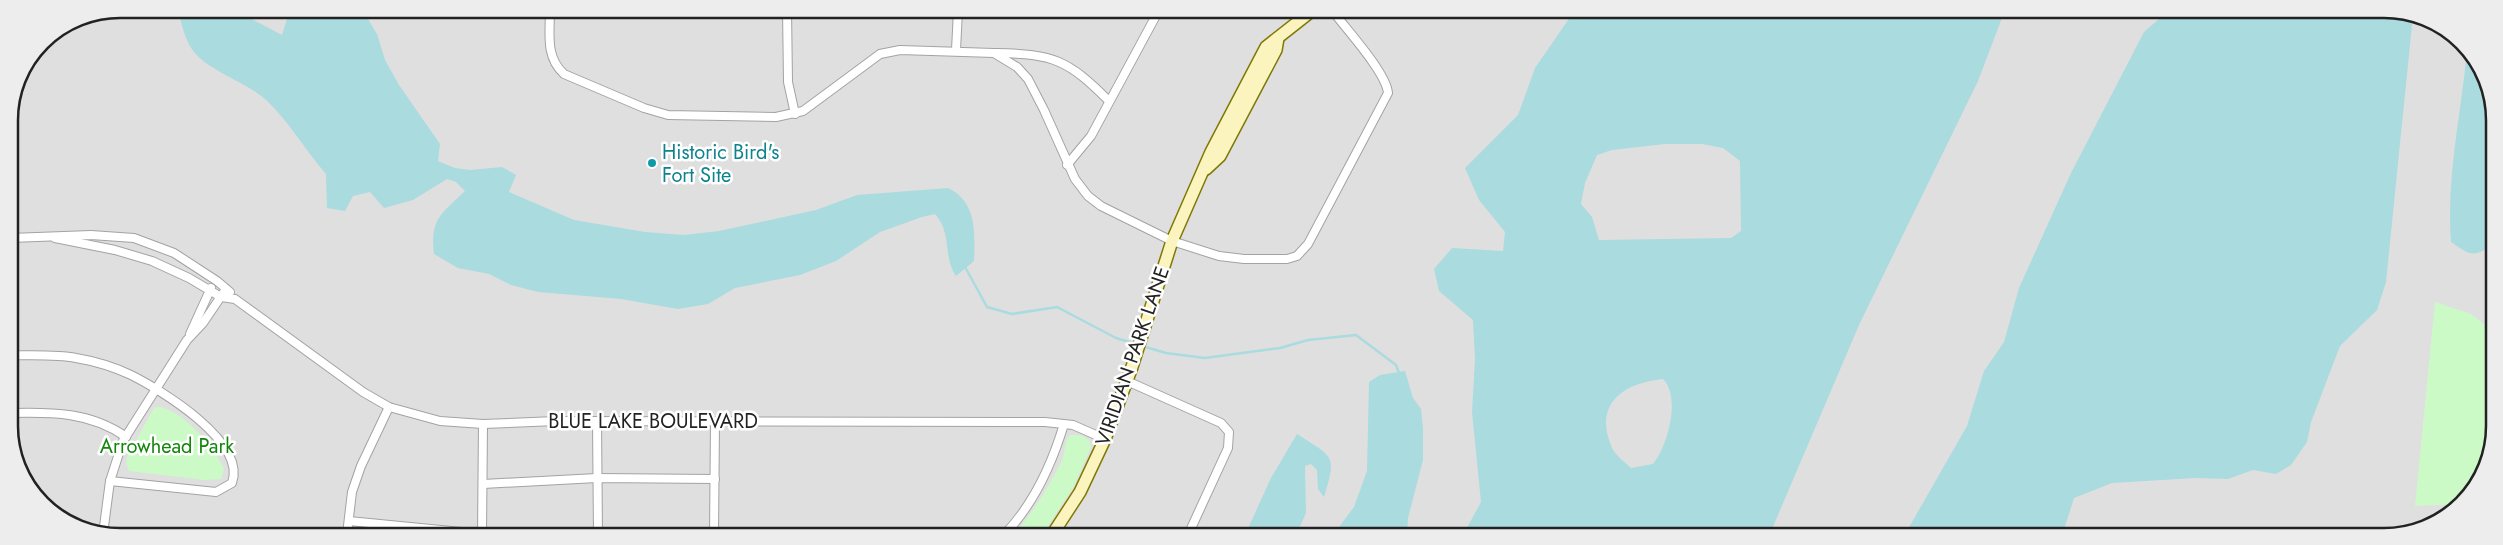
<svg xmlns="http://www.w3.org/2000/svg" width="2503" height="545" font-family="Jost,sans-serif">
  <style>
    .residential { fill: #e0dfdf }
    .park { fill: #cbfac7 }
    .water { fill: #a9dbdf; fill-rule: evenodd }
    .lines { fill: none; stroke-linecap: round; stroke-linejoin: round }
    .stream { stroke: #a9dbdf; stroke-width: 2.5 }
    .street-casing { stroke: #a3a3a3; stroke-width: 10 }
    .secondary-casing { stroke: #7e7804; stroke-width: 14 }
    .street { stroke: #fff; stroke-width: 8 }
    .secondary { stroke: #fbf4be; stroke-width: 11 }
    .culture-dot { fill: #0f9aa8; stroke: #fff; stroke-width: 2 }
    .labels { text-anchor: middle; stroke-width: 5; stroke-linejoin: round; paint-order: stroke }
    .culture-label { font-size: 20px; fill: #0d838f; stroke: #fff; text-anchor: start }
    .street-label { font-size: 20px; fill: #222; stroke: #fff }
    .park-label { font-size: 20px; fill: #13850b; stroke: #fff }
    .rim { fill: none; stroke: #222; stroke-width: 2.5 }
  </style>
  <rect width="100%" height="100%" fill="#f2ede9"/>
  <polygon class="residential" points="120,9 2405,11 2462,41 2492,98 2492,447 2457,509 2390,536 98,534 41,504 11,447 9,113 20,71 41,41 77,17"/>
  <g class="park">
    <polygon points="2435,302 2471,314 2489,328 2492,323 2492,447 2459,504 2415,506"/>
    <path d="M158,407C182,409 215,448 224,469L221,479L205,480L129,471L126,463L127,457L154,408Z"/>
    <path d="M1070,435H1080L1089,440L1091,447L1074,486L1042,535H1013C1033,513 1049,487 1062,460C1066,451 1063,443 1070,435Z"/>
  </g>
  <g class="water">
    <path d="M178,9H233L282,35L290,9H362L377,34L385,60L399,85L440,144L438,161L455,168L470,170L502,167L516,175L509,192L574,220L645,232L684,235L719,231L816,210L857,195L948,188C977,202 975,232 974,261L956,276C943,258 952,232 935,214L922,217L880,232L836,261L800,275L735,288L708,304L678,309L621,299L538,292L511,285L489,274L458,268L434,254C430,219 441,214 465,191L456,182L447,179L413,200L384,208L370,192L353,196L345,211L327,208L326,174C304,149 289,121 265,99C247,83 208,70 194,52C185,41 181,22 178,9Z"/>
    <path d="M1575,10H2005L1978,81L1859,325L1769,536L1463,535L1481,502L1472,412L1475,359L1473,320L1439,291L1434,269L1452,248L1503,251L1505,232L1479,200L1465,168L1518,115L1535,68ZM1665,144H1702L1723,148L1740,161L1741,231L1731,238L1599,240L1592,217L1581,204L1585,183L1597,155L1612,150ZM1663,379C1681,397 1668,446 1653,464L1631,468C1625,462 1615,455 1612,448C1593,405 1622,383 1663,379Z"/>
    <polygon points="2168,11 2405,11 2413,15 2386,282 2377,310 2340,346 2311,422 2307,442 2291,465 2276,474 2253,470 2228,479 2196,478 2112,483 2074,498 2062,536 1904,536 1967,426 1984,371 2004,342 2019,288 2071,173 2144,32"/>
    <path d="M2467,51L2492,98V245C2473,259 2469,254 2451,242C2446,178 2461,115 2467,51Z"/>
    <polygon points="1405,371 1413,398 1421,409 1423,428 1423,460 1408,518 1407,535 1333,535 1354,507 1367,471 1369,382 1380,375"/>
    <path d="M1297,434C1334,458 1337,454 1324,497L1318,489L1317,470L1311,464L1305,466L1306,513L1296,535H1245L1271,478Z"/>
  </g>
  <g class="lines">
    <g class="stream">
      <polyline points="964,265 987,307 1012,314 1057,307 1116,338 1136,344"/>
      <polyline points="1142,346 1166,353 1205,358 1280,348 1308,340 1356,335 1396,365 1399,373"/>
    </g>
    <g class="street-casing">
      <g id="street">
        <path d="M550,9C550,33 545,57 564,74L644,108L668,115L776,117L803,111L880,54L900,50L994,53L1017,67L1028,79L1044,110L1075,179L1088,196L1101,206L1172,241L1219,256L1244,259H1287L1297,256L1308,244L1388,93C1386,72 1346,29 1332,10"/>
        <polyline points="787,9 788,82 795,114"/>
        <polyline points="956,50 958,10"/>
        <path d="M996,53C1054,54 1068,60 1109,101"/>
        <polyline points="1067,165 1091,136 1159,10"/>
        <polyline points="10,238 91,235 134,238 174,253 217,281 230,292"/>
        <polyline points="55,238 115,250 152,261 189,278 221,297 235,299 363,392 389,407 440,421 483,424 556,421 1045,422 1073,425 1105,439"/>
        <polyline points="190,334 211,288"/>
        <path d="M10,355C32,356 55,354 76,358C94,361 114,367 131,375C161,390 247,442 232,483L216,492L110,481"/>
        <polyline points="1127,381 1221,423 1229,432 1228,448 1188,535"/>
        <path d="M11,413C52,412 91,412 126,437"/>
        <polyline points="597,421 598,535"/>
        <polyline points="483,484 597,478 715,479"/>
        <polyline points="349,521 482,534"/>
        <polyline points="103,534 110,481 123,441 187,340 203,323 226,289"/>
        <polyline points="347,534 352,492 361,466 389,407"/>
        <polyline points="482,534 483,424"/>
        <polyline points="714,535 715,421"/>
        <path d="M1004,535C1033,505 1052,464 1064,424"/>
      </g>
    </g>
    <g class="secondary-casing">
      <g id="secondary">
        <polyline points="1206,169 1220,156 1276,50 1278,38"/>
        <polyline points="1052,535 1080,492 1105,439 1132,367 1172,241 1211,152 1266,47 1313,10"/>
      </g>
    </g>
    <use href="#street" class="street"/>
    <use href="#secondary" class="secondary"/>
  </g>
  <circle class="culture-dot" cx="652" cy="163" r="5"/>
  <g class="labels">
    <g class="culture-label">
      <text x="662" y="159">Historic Bird's<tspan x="662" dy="23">Fort Site</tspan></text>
    </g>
    <g class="street-label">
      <text transform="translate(1132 356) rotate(-71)" y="7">VIRIDIAN PARK LANE</text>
      <text x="653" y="428">BLUE LAKE BOULEVARD</text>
    </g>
    <g class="park-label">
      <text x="167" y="453">Arrowhead Park</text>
    </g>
  </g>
  <path d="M0 0H2503V545H0ZM120 18H2384A102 102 0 0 1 2486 120V426A102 102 0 0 1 2384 528H120A102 102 0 0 1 18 426V120A102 102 0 0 1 120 18Z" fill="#ededed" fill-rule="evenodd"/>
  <path class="rim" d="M120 18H2384A102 102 0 0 1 2486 120V426A102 102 0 0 1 2384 528H120A102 102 0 0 1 18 426V120A102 102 0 0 1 120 18Z"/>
</svg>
